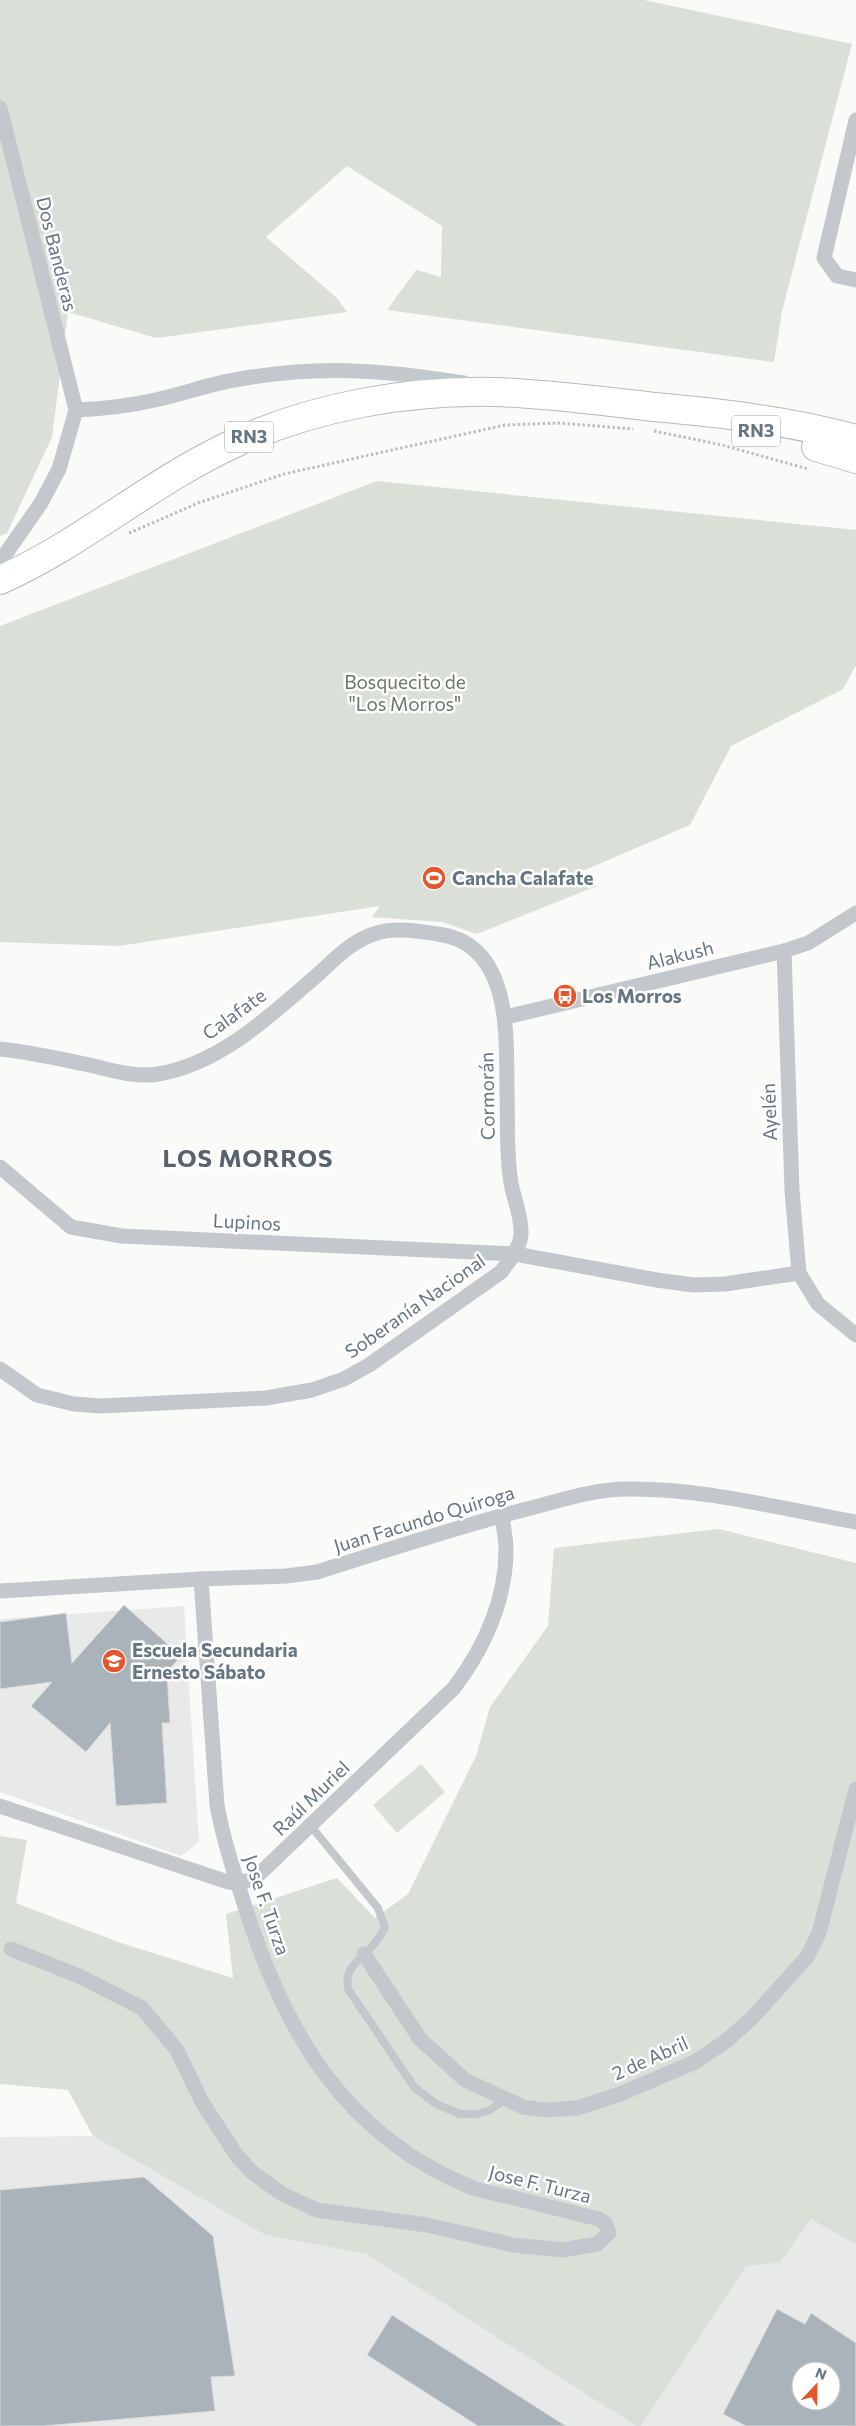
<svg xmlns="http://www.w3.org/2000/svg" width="856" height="2426" font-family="Commissioner,sans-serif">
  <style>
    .built { fill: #e8e9e9; fill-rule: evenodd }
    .green { fill: #dadfd7 }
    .building { fill: #aab3b9; stroke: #dcdcda; fill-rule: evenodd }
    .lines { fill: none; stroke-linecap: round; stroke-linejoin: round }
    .highway-casing { stroke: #b4b9bd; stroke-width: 30 }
    .path { stroke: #bbbfc2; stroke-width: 3; stroke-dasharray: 2.5 2.5; stroke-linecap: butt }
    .lane { stroke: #c3c8cc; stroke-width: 8 }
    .street { stroke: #c3c8cc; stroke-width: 15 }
    .highway { stroke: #fff; stroke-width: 28 }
    .labels { text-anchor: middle; stroke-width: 5; stroke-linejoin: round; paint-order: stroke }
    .shield { fill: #fff; stroke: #939fa8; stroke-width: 1 }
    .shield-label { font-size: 18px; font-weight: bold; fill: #657683 }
    .street-label { font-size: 19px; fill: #657683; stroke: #fff }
    .park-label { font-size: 19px; fill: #687a64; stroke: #fff }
    .poi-label { font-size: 19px; font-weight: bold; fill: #657683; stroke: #fff; text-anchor: start }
    .district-label { font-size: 24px; font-weight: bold; letter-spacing: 1px; fill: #57646e; stroke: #fff }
  </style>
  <rect width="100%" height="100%" fill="#fafaf8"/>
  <g class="built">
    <polygon points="184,1606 199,1842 181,1856 0,1792 0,1619"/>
    <polygon points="93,2136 265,2235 366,2254 636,2426 0,2426 0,2137"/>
    <path d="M811,2219L856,2245V2426H641L734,2267L780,2263ZM801,2371H831V2401H801Z"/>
  </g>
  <g class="green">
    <polygon points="0,0 644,0 852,44 782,311 774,362 387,310 416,270 441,277 442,226 347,166 266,237 337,298 347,312 156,338 68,312 52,437 7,533 0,536"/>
    <polygon points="377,481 856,530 856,665 843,689 731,746 690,825 573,875 597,886 477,934 442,922 372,917 380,906 119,946 0,942 0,626"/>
    <polygon points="719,1529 856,1563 856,2245 811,2219 780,2263 746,2266 641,2426 636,2426 366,2254 265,2235 93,2136 68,2090 0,2084 0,1836 27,1840 16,1903 118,1942 233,1978 226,1914 337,1878 375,1918 408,1894 476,1756 490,1707 548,1626 554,1548"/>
    <polygon points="421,1764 445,1792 397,1833 373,1805"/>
  </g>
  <g class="building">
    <polygon points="124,1605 181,1656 167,1672 170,1723 162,1723 167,1803 116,1806 110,1723 86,1752 31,1706 52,1682 0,1689 0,1622 66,1613 72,1663"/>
    <polygon points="144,2177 213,2236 235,2376 211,2377 215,2411 44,2426 0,2426 0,2190"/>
    <path d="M777,2309L805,2324L811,2313L856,2343V2426H746L723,2414ZM801,2371H831V2401H801Z"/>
    <polygon points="392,2315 566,2426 478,2426 367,2355"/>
  </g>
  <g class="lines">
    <g class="highway-casing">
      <g id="highway">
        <polyline points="816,447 856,459"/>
        <path d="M0,580C83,543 152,481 235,443C315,406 408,390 496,392C549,394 602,401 654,407C723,413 789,421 856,439"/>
      </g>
    </g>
    <g class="path">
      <polyline points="654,431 722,445 808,469"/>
      <polyline points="129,533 198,503 284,474 505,425 559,423 633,429"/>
    </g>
    <path class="lane" d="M310,1825L378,1908L385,1928C382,1933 378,1939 374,1944C361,1961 344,1965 348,1989L414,2087L436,2104L460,2114H477L490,2110L504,2100"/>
    <g class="street">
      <polyline points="0,108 76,410 59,469 41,503 0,562"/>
      <polyline points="856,120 824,258 837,276 856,280"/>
      <path d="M76,410C103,409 129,406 155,400C184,394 211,383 240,379C320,365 385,370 464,383"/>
      <polyline points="784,951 792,1190 799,1273"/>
      <polyline points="506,1017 784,951 808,943 856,913"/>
      <path d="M0,1049C30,1052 60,1059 90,1065C111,1070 136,1078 158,1074C219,1064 269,1017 315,977C332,962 351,941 374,934C394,927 418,931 438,934C513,944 506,1037 507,1092C508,1122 506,1153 511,1183C514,1200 522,1217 521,1234C520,1249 509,1261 501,1272L369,1365L344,1379L312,1390L266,1398L101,1406L74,1404L37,1395L0,1369"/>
      <polyline points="0,1167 71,1227 122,1236 515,1254 657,1280 693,1285 725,1284 799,1273 818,1304 856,1335"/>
      <path d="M0,1591L201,1579L286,1576L317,1572C388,1550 459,1526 531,1508C561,1500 592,1490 624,1489C700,1487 781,1509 856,1522"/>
      <path d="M0,1806L228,1882L238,1883L254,1879L454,1688C484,1648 506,1600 506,1549C506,1538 503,1526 502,1515"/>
      <path d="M11,1949L79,1976L142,2008L177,2050L202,2102L237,2156L253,2173L282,2194L317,2210L427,2225L513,2245L562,2250L597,2244L609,2233L605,2223L599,2219C569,2212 540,2204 510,2197C498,2194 485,2192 473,2188C343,2136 282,2028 243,1900C233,1869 223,1838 217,1805L201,1579"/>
      <polyline points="364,1954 420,2039 465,2080 523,2107 545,2110 577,2108 620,2094 695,2062 726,2041 751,2019 807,1957 819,1933 856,1789"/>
    </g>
    <use href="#highway" class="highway"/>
  </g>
  <defs>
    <g id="stadium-disc" transform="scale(1.25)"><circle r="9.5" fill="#e4572e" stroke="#fff"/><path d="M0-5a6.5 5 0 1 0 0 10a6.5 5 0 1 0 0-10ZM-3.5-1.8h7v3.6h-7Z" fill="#fff"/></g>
    <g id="bus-disc" transform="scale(1.25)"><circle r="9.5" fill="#e4572e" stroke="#fff"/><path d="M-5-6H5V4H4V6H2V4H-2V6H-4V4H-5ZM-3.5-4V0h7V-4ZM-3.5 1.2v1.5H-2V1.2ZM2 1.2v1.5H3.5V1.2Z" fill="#fff"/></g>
    <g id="school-disc" transform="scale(1.25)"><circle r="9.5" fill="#e4572e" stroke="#fff"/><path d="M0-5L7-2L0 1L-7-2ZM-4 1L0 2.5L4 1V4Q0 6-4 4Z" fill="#fff"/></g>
  </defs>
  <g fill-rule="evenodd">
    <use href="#stadium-disc" x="434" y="878"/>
    <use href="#bus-disc" x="565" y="996"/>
    <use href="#school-disc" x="114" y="1661"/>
  </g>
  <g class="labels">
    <g class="shield">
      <rect x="732" y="415.5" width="48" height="31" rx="4"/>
      <rect x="225" y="421.5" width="48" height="31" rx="4"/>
    </g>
    <g class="shield-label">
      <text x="756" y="437">RN3</text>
      <text x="249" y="443">RN3</text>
    </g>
    <g class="street-label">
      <text transform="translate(57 254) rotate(76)" y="7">Dos Banderas</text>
      <text transform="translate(680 955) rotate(-14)" y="7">Alakush</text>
      <text transform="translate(234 1014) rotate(-36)" y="7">Calafate</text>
      <text transform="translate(487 1096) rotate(-91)" y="7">Cormorán</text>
      <text transform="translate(769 1112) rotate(-92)" y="7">Ayelén</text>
      <text transform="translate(247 1222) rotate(3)" y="7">Lupinos</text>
      <text transform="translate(415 1306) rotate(-35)" y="7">Soberanía Nacional</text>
      <text transform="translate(424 1519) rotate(-17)" y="7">Juan Facundo Quiroga</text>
      <text transform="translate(311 1798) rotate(-44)" y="7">Raúl Muriel</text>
      <text transform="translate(267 1905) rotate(71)" y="7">Jose F. Turza</text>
      <text transform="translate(650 2058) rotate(-24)" y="7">2 de Abril</text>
      <text transform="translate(540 2184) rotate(14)" y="7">Jose F. Turza</text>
    </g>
    <g class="park-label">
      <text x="405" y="689">Bosquecito de<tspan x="405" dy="22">"Los Morros"</tspan></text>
    </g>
    <g class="poi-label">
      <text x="452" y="885">Cancha Calafate</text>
      <text x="582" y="1003">Los Morros</text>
      <text x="132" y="1657">Escuela Secundaria<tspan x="132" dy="22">Ernesto Sábato</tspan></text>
    </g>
    <g class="district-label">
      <text x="248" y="1167">LOS MORROS</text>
    </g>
  </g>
  <g transform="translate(816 2386) rotate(22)"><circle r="24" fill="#ffffff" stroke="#c1c8cd"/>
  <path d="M0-4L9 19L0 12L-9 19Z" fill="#e4572e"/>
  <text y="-8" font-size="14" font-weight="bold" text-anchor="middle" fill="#657683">N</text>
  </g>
</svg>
